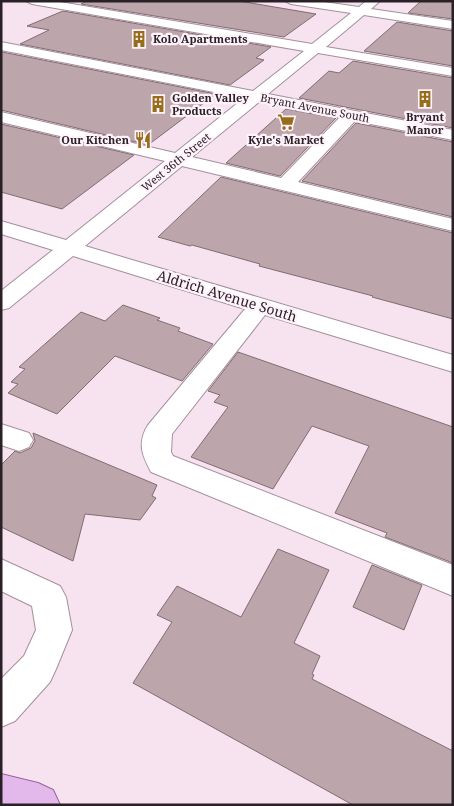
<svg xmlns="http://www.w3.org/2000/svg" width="454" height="806" font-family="'Noto Serif',serif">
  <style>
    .building { fill: #bca5ab; stroke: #826c72 }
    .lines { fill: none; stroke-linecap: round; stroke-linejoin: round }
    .minor-casing { stroke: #a4909c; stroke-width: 2 }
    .major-casing { stroke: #96659e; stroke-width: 2 }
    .minor { fill: #fff; fill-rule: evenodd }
    .major { fill: #e3b9eb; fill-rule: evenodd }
    .labels { text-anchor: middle; stroke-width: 4.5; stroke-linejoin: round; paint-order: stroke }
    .far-poi-label { font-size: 11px; font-weight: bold; fill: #292126; stroke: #fff2fa; text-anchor: start }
    .far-street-label { font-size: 11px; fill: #292126; stroke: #fff2fa }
    .street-label { font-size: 14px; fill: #292126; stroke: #fff2fa }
  </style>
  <rect width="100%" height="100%" fill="#f7e2ef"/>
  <g class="building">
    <polygon points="87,1 239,1 316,14 284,37 81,4"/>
    <polygon points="421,1 453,1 453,19 408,13"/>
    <polygon points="63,11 271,47 256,58 264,60 230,85 20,44 49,30 27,26"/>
    <polygon points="397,22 453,31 453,66 364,51"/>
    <polygon points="1,52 2,52 216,94 148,145 1,110"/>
    <polygon points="353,61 453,78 453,128 299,98 329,71 339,73"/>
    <polygon points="286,109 336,118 280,176 226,163"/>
    <polygon points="356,123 453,142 453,217 302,181"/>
    <polygon points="1,124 134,155 62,209 1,192"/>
    <polygon points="221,177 453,233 453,319 372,297 373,296 259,266 260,264 192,245 190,246 158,237"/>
    <polygon points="123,305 160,318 157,320 180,328 178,331 213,344 182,381 115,356 57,414 8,393 18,384 11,382 25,369 19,367 81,312 105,321"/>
    <polygon points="238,352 453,427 453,563 385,537 387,533 335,513 369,446 312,426 273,489 191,457 228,407 214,402 220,395 208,391"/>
    <polygon points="33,433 157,485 152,496 156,498 140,520 85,514 73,561 1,527 1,465 15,451 20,453 31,448 35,441"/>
    <polygon points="278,549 329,570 294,643 320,656 312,674 314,675 312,679 453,751 453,805 353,805 133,683 172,622 157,615 177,586 241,617"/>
    <polygon points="372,565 422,585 404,630 353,607"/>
  </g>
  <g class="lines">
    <g class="minor-casing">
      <g id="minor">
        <path d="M26,1H54L312,44L351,13L291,4L285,1H317L359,7L366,1H380L371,9L453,21V29L364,15L326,47L453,68V76L318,53L268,94L453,130V140L355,121L298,182L453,219V231L182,166L85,246L453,355V372L265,315L172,434L171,452L173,456L453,565V596L151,472C142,455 137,443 148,425L245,309L73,256L9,308L1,310V291L53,250L1,234V221L66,240L165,161L1,122V112L175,153L244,98L1,50V42L253,91L304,51L32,4ZM259,102L340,117L281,178L192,157Z"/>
        <polygon points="1,424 29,433 33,440 29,447 19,451 1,445"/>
        <polygon points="1,559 60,586 66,597 72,630 56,669 50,682 15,721 1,727 1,679 24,656 36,630 32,606 1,591"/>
      </g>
    </g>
    <g class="major-casing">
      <polygon id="major" points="1,774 38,783 53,790 60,805 1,805"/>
    </g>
    <use href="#minor" class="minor"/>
    <use href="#major" class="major"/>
  </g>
  <defs>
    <g id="building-bare" transform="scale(1.35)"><path d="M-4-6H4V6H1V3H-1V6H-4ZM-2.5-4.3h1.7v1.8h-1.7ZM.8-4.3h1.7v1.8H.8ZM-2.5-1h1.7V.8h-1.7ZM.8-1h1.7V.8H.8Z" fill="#976d1a" stroke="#fff2fa" stroke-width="2.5" paint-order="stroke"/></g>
    <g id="supermarket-bare" transform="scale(1.35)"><path d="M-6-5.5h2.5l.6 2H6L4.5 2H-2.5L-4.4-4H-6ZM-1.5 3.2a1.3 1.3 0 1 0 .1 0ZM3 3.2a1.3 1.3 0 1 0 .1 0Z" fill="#976d1a" stroke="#fff2fa" stroke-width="2.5" paint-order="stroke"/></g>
    <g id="restaurant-bare" transform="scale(1.35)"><path d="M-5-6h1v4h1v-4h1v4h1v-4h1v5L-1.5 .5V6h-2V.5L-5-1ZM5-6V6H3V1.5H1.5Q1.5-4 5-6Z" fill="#976d1a" stroke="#fff2fa" stroke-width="2.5" paint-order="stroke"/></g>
  </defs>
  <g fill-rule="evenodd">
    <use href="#building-bare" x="139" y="39"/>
    <use href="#building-bare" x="425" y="99"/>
    <use href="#building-bare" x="158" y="104"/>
    <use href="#supermarket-bare" x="286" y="122"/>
    <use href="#restaurant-bare" x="143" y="140"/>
  </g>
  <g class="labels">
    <g class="far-poi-label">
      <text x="153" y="43">Kolo Apartments</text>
      <text x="172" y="102">Golden Valley<tspan x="172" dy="13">Products</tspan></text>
      <text x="425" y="121" text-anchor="middle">Bryant<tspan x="425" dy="13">Manor</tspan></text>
      <text x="129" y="144" text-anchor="end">Our Kitchen</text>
      <text x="286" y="144" text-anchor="middle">Kyle's Market</text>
    </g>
    <g class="far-street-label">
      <text transform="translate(315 108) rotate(11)" y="4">Bryant Avenue South</text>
      <text transform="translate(176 162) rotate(-39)" y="4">West 36th Street</text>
    </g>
    <g class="street-label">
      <text transform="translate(227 296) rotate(17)" y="5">Aldrich Avenue South</text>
    </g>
  </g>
  <rect width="454" height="806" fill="none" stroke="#292126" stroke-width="5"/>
</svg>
